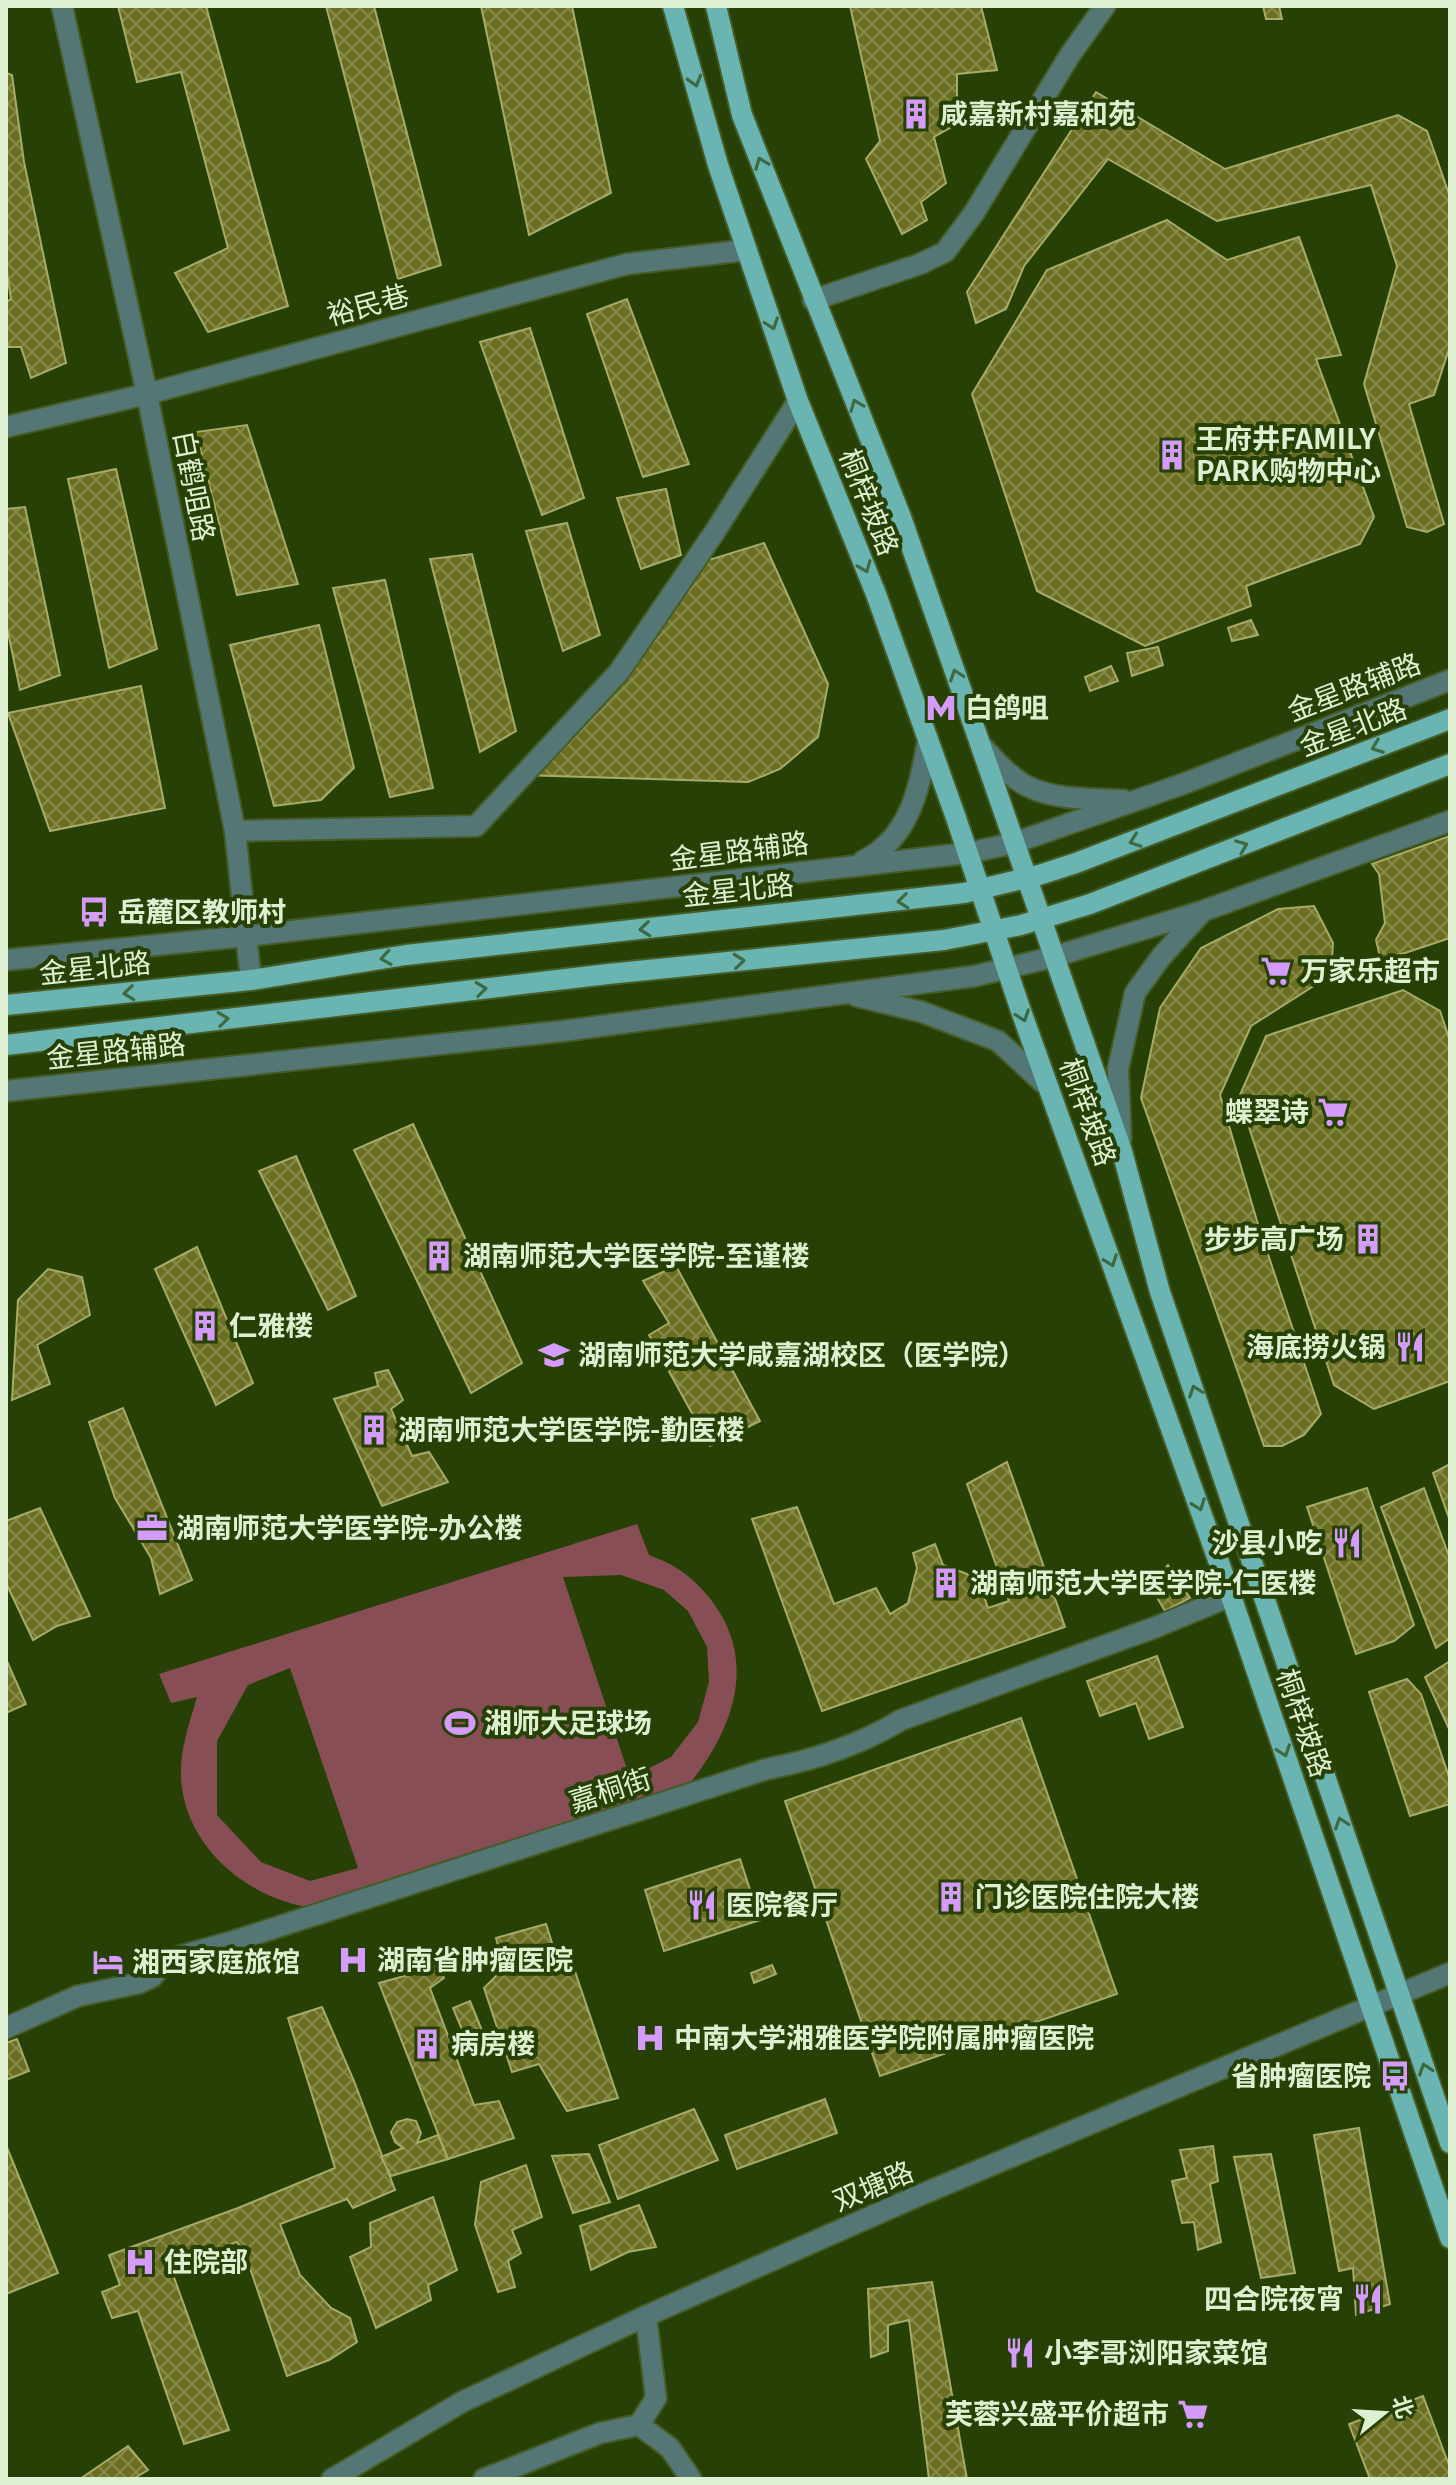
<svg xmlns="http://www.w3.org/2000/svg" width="1456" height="2485" font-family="Georgia,'Noto Sans SC',serif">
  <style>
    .green { fill: #874e56; fill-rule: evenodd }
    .building { fill: url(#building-cross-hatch); stroke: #a7ab69; stroke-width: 2 }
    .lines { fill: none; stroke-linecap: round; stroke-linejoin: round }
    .minor-casing { stroke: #445c26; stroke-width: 24 }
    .tertiary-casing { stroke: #445c26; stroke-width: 24 }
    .primary-casing { stroke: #445c26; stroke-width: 24 }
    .minor { stroke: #547775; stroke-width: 20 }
    .tertiary { stroke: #547775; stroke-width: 20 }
    .primary { stroke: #6ab4b1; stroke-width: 20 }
    .oneway { stroke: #3e6941 }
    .labels { text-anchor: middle; stroke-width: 8; stroke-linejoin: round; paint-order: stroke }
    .poi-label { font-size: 28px; font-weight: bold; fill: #dff0d2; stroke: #264005; text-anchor: start }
    .street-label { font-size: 28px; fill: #dff0d2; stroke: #264005 }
  </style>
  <defs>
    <pattern id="building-cross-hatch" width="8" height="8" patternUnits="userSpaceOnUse" patternTransform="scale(2)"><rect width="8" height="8" fill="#6c6f21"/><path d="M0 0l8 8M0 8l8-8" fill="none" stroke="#878b4b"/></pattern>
  </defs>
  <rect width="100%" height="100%" fill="#264005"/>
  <path class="green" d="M637,1524L649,1555C677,1565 694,1578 712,1601C759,1663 732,1731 688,1786L315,1908C253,1901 191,1853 182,1788C177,1757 189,1725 197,1697L171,1703L159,1674ZM621,1575L664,1590L688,1611L707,1647L709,1682L698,1722L671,1757L630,1778L563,1577ZM290,1668L358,1868L310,1881L261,1862L217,1815V1741L248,1685Z"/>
  <g class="building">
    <polygon points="118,6 206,6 288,306 208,332 175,273 228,248 181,72 137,82"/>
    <polygon points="326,6 374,6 441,265 398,279"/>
    <polygon points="481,6 572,6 611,193 529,235"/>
    <polygon points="850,6 981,6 997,70 957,74 957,124 934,137 946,183 921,202 927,220 902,234 866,159 880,141"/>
    <polygon points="1263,6 1279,6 1282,19 1266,19"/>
    <polygon points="6,73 12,75 24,162 66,363 31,378 21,347 6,347 6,302 11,299 6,266"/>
    <polygon points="1096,92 1225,169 1398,115 1427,131 1450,197 1450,346 1434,395 1409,404 1444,524 1427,532 1407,527 1364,384 1397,266 1371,185 1217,221 1108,159 1024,266 1006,309 976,323 967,292"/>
    <polygon points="1167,220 1227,260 1299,237 1341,355 1316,359 1374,517 1360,544 1246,586 1251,606 1145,646 1037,591 972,394 1047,270"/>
    <polygon points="627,299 689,464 643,477 587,314"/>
    <polygon points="530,328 584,498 542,515 480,342"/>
    <polygon points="247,425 298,584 237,595 196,432"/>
    <polygon points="116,469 157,649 109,668 68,479"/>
    <polygon points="666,489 681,555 641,569 617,498"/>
    <polygon points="25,507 60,675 20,690 6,623 6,509"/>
    <polygon points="567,523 600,635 563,651 526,531"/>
    <polygon points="764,543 828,684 818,737 780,769 748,782 523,775 619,672 699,563"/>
    <polygon points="472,554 516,731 480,752 430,559"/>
    <polygon points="385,580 433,788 390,797 333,588"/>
    <polygon points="1251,620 1258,635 1232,641 1228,628"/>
    <polygon points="319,625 354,768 321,800 274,806 230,645"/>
    <polygon points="1158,647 1163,665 1132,676 1127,653"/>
    <polygon points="1111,666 1118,681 1090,691 1085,677"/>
    <polygon points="141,686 165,808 50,831 8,713"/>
    <polygon points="1450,836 1450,938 1381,961 1376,940 1385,923 1379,874 1372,864"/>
    <polygon points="1314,906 1333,943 1331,975 1251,1026 1220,1095 1257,1221 1321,1414 1304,1435 1282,1446 1264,1446 1141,1098 1160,1008 1201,948 1278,909"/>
    <polygon points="1403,990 1440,1011 1450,1041 1450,1381 1374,1409 1334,1385 1239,1097 1266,1036"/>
    <polygon points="413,1124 522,1363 471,1393 354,1150"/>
    <polygon points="296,1156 356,1296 328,1310 259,1171"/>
    <polygon points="197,1247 253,1383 216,1405 155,1269"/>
    <polygon points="676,1266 760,1421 710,1446 649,1335 669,1323 643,1281"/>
    <polygon points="48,1269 82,1277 90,1315 37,1345 50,1384 12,1400 18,1300"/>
    <polygon points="388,1370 403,1400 391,1409 412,1456 429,1452 448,1482 382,1506 334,1399 378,1386 375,1373"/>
    <polygon points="123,1408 192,1580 160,1594 151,1558 115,1498 89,1422"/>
    <polygon points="1007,1462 1065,1627 822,1711 752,1519 797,1507 834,1604 876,1588 890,1614 908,1603 917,1568 913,1553 935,1544 943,1565 978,1578 988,1608 1009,1601 967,1484"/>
    <polygon points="1450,1464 1450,1521 1433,1473"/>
    <polygon points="1367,1488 1414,1625 1394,1641 1356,1654 1307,1507"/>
    <polygon points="1424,1488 1450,1559 1450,1638 1436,1648 1381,1507"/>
    <polygon points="40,1508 90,1616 57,1626 33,1640 6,1583 6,1521"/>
    <polygon points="1168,1565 1190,1598 1165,1611 1149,1584"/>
    <polygon points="1157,1656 1183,1727 1149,1739 1136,1703 1100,1716 1087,1681"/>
    <polygon points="6,1659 26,1704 6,1713"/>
    <polygon points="1450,1661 1450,1731 1425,1677"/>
    <polygon points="1407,1679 1421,1694 1450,1780 1450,1804 1410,1816 1369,1692"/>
    <polygon points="1021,1718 1117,1994 880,2076 785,1801"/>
    <polygon points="740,1859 760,1920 664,1951 645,1890"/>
    <polygon points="546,1924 554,1949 566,1945 618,2098 567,2111 539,2064 512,2072 484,1988 504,1968 496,1938"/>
    <polygon points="434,1955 444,1978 430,1988 474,2105 499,2101 514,2138 448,2159 379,1983 419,1972 413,1961"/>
    <polygon points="772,1965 776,1974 754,1983 751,1973"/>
    <polygon points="470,2001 483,2033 466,2039 453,2008"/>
    <polygon points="322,2007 354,2081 395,2190 353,2208 347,2199 280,2224 300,2275 331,2308 350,2318 357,2342 329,2360 287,2376 243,2248 236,2242 171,2269 229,2430 184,2444 138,2311 112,2318 102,2292 120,2285 109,2255 238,2208 335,2168 288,2018"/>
    <polygon points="17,2039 29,2071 6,2080 6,2043"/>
    <polygon points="825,2099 837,2133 737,2169 725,2135"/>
    <polygon points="694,2109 718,2160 618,2199 599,2145"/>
    <polygon points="407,2119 416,2121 421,2133 417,2143 438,2135 448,2159 391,2176 381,2157 403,2148 395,2142 391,2132 397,2122"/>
    <polygon points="1359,2128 1390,2304 1356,2315 1353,2268 1339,2271 1314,2135"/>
    <polygon points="6,2145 58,2273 6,2294"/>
    <polygon points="1213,2146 1218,2181 1210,2184 1221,2242 1198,2250 1194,2222 1182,2223 1172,2181 1187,2178 1180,2150"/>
    <polygon points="589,2154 610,2202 573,2213 552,2156"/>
    <polygon points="1271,2154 1295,2273 1261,2278 1234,2157"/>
    <polygon points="526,2165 542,2217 512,2230 521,2253 508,2261 515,2287 498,2292 475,2225 481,2182"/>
    <polygon points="433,2197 457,2270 428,2285 431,2300 376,2328 350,2257 371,2247 370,2223"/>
    <polygon points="639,2205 656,2247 628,2252 591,2270 580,2226"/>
    <polygon points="932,2282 967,2479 929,2479 909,2320 888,2325 888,2351 871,2357 868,2289"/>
    <polygon points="1423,2396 1450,2468 1450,2479 1370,2479 1349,2424"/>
    <polygon points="128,2446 148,2470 133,2479 80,2479"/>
  </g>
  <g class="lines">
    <g class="minor-casing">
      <g id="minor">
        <polyline points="62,6 147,394 235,831 251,980"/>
        <polyline points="813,300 920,264 945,252 974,213 1070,55 1105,6"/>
        <polyline points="6,427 147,394 627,264 747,250"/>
        <polyline points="235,831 476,826 619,672 714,533 798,401"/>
        <path d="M6,2028L78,1996L139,1983L152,1977L166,1960L231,1942L767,1769C814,1760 860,1745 901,1720L1156,1627L1231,1596"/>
        <polyline points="639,2425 670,2448 691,2479"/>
        <polyline points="484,2479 600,2433 639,2425 656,2398 646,2316"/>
      </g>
    </g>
    <g class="tertiary-casing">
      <g id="tertiary">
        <path d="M981,745C995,760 1010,778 1029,787C1055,800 1095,799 1123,800"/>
        <path d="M863,861C911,837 919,788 928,740"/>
        <polyline points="6,960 247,936 968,853 1014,843 1183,784 1450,680"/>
        <polyline points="856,996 922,1012 998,1041 1049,1088"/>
        <polyline points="6,1091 563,1031 975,976 1053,957 1203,911 1450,821"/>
        <polyline points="1121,1139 1118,1069 1135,993 1161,957 1201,913"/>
        <polyline points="332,2479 462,2402 646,2316 913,2198 1450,1973"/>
      </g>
    </g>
    <g class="primary-casing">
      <g id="primary">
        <polyline points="673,6 718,165 798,401 876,594 955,815 1021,1011 1231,1596 1450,2238"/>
        <polyline points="716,6 742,115 901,517 1122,1151 1160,1292 1450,2143"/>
        <polyline points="6,1005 251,980 406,955 964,893 1039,875 1076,863 1450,719"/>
        <polyline points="6,1045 608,974 944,940 1021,925 1090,904 1450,764"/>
      </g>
    </g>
    <use href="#minor" class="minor"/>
    <use href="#tertiary" class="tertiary"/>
    <use href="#primary" class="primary"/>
  </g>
  <defs><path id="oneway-chevron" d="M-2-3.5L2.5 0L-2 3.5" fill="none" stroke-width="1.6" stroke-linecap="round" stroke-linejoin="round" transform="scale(2)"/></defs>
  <g class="oneway">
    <use href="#oneway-chevron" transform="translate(695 81) rotate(74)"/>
    <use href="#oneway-chevron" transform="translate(761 163) rotate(-111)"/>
    <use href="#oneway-chevron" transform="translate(772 324) rotate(71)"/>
    <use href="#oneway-chevron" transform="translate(856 405) rotate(-112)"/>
    <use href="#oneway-chevron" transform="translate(865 567) rotate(68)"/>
    <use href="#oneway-chevron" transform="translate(956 675) rotate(-109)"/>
    <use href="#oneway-chevron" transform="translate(1377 747) rotate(159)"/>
    <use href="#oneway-chevron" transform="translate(1135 841) rotate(160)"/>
    <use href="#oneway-chevron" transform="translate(1242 846) rotate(-22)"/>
    <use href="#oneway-chevron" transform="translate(903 901) rotate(174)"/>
    <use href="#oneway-chevron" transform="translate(645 929) rotate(174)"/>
    <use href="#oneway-chevron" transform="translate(386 958) rotate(171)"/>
    <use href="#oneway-chevron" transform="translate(739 961) rotate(-6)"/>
    <use href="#oneway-chevron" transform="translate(481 989) rotate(-7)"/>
    <use href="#oneway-chevron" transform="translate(129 993) rotate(174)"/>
    <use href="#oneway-chevron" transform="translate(1023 1016) rotate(71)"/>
    <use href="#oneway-chevron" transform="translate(223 1019) rotate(-7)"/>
    <use href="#oneway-chevron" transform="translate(1111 1261) rotate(70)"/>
    <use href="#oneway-chevron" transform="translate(1195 1391) rotate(-109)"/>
    <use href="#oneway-chevron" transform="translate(1199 1505) rotate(70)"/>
    <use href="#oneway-chevron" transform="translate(1284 1751) rotate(71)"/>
    <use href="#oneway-chevron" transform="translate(1341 1823) rotate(-109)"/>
    <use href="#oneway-chevron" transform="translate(1425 2069) rotate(-109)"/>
  </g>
  <defs>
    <g id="building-bare" transform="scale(2.4)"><path d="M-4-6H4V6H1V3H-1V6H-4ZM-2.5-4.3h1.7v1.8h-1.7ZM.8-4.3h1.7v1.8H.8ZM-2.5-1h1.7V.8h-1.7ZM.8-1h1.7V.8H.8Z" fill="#d59bfa" stroke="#264005" stroke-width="2.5" paint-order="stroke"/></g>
    <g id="metro-bare" transform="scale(2.4)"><path d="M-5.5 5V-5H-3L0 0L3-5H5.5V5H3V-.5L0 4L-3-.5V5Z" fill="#d59bfa" stroke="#264005" stroke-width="2.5" paint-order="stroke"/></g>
    <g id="bus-bare" transform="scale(2.4)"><path d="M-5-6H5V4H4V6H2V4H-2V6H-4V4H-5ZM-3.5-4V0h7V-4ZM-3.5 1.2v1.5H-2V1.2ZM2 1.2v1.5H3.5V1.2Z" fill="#d59bfa" stroke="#264005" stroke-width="2.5" paint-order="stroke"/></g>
    <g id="supermarket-bare" transform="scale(2.4)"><path d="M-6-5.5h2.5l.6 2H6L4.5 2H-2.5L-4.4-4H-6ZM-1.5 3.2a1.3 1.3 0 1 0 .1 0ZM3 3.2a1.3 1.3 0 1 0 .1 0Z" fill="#d59bfa" stroke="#264005" stroke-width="2.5" paint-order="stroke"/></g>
    <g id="restaurant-bare" transform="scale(2.4)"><path d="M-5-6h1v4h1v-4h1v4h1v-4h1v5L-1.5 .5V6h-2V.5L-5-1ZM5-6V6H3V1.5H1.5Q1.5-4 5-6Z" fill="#d59bfa" stroke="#264005" stroke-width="2.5" paint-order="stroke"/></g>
    <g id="university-bare" transform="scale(2.4)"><path d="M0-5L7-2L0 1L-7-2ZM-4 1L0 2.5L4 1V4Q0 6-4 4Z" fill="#d59bfa" stroke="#264005" stroke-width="2.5" paint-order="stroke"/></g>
    <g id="office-bare" transform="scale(2.4)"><path d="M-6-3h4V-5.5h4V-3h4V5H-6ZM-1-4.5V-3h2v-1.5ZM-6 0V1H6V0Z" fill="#d59bfa" stroke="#264005" stroke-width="2.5" paint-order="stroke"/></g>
    <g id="stadium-bare" transform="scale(2.4)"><path d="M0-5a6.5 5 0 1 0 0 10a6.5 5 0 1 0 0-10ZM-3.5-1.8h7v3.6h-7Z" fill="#d59bfa" stroke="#264005" stroke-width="2.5" paint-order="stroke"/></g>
    <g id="hospital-bare" transform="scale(2.4)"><path d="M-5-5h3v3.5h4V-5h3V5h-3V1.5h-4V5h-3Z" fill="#d59bfa" stroke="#264005" stroke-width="2.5" paint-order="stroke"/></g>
    <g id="hotel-bare" transform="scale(2.4)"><path d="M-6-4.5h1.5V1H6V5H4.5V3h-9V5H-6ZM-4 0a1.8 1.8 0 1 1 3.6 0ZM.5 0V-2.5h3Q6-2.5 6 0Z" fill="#d59bfa" stroke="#264005" stroke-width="2.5" paint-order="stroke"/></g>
  </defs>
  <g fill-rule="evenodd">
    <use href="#building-bare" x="916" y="114"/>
    <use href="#building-bare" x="1172" y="455"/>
    <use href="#metro-bare" x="941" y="708"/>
    <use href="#bus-bare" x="94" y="912"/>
    <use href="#supermarket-bare" x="1276" y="971"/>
    <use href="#supermarket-bare" x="1333" y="1112"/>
    <use href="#building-bare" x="1368" y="1239"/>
    <use href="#building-bare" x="439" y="1256"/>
    <use href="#building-bare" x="205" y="1326"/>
    <use href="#restaurant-bare" x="1410" y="1347"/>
    <use href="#university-bare" x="554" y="1355"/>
    <use href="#building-bare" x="374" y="1430"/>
    <use href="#office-bare" x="152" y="1528"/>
    <use href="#restaurant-bare" x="1347" y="1543"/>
    <use href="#building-bare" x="946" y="1583"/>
    <use href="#stadium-bare" x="460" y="1723"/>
    <use href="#building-bare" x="951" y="1897"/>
    <use href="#restaurant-bare" x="702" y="1905"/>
    <use href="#hospital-bare" x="353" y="1960"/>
    <use href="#hotel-bare" x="108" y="1962"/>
    <use href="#hospital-bare" x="650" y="2038"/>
    <use href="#building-bare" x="427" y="2044"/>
    <use href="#bus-bare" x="1395" y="2076"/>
    <use href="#hospital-bare" x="140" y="2262"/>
    <use href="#restaurant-bare" x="1368" y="2299"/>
    <use href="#restaurant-bare" x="1020" y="2353"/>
    <use href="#supermarket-bare" x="1193" y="2414"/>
  </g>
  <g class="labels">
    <g class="poi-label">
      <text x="940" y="124">咸嘉新村嘉和苑</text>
      <text x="1196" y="449">王府井FAMILY<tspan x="1196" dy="32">PARK购物中心</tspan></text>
      <text x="965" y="718">白鸽咀</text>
      <text x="118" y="922">岳麓区教师村</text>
      <text x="1300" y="981">万家乐超市</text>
      <text x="1309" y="1122" text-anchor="end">蝶翠诗</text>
      <text x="1344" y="1249" text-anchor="end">步步高广场</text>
      <text x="463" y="1266">湖南师范大学医学院-至谨楼</text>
      <text x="229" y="1336">仁雅楼</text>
      <text x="1386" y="1357" text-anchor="end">海底捞火锅</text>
      <text x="578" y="1365">湖南师范大学咸嘉湖校区（医学院）</text>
      <text x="398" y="1440">湖南师范大学医学院-勤医楼</text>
      <text x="176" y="1538">湖南师范大学医学院-办公楼</text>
      <text x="1323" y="1553" text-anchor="end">沙县小吃</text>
      <text x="970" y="1593">湖南师范大学医学院-仁医楼</text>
      <text x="484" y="1733">湘师大足球场</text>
      <text x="975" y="1907">门诊医院住院大楼</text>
      <text x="726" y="1915">医院餐厅</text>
      <text x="377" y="1970">湖南省肿瘤医院</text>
      <text x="132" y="1972">湘西家庭旅馆</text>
      <text x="674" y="2048">中南大学湘雅医学院附属肿瘤医院</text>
      <text x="451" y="2054">病房楼</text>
      <text x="1371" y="2086" text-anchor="end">省肿瘤医院</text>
      <text x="164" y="2272">住院部</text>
      <text x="1344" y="2309" text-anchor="end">四合院夜宵</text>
      <text x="1044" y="2363">小李哥浏阳家菜馆</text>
      <text x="1169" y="2424" text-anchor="end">芙蓉兴盛平价超市</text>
    </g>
    <g class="street-label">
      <text transform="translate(368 305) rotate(-15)" y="10">裕民巷</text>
      <text transform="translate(194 486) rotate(79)" y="10">白鹤咀路</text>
      <text transform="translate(869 502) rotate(68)" y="10">桐梓坡路</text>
      <text transform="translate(1354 687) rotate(-21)" y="10">金星路辅路</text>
      <text transform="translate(1353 727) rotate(-21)" y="10">金星北路</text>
      <text transform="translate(739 851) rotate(-7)" y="10">金星路辅路</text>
      <text transform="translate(738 890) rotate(-6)" y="10">金星北路</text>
      <text transform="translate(95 968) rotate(-6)" y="10">金星北路</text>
      <text transform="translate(116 1051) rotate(-6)" y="10">金星路辅路</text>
      <text transform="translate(1088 1112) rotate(70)" y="10">桐梓坡路</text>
      <text transform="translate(1304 1723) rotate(71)" y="10">桐梓坡路</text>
      <text transform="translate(610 1790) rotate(-18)" y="10">嘉桐街</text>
      <text transform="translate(873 2186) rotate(-23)" y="10">双塘路</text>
    </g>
  </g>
  <rect width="1456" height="2485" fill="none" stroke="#dff0d2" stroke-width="16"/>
  <g transform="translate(1384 2413) rotate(72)" stroke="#264005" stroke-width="6" paint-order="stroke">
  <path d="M0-6L14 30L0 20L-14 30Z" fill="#dff0d2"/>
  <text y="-12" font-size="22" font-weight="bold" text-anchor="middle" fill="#dff0d2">北</text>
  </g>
</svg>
